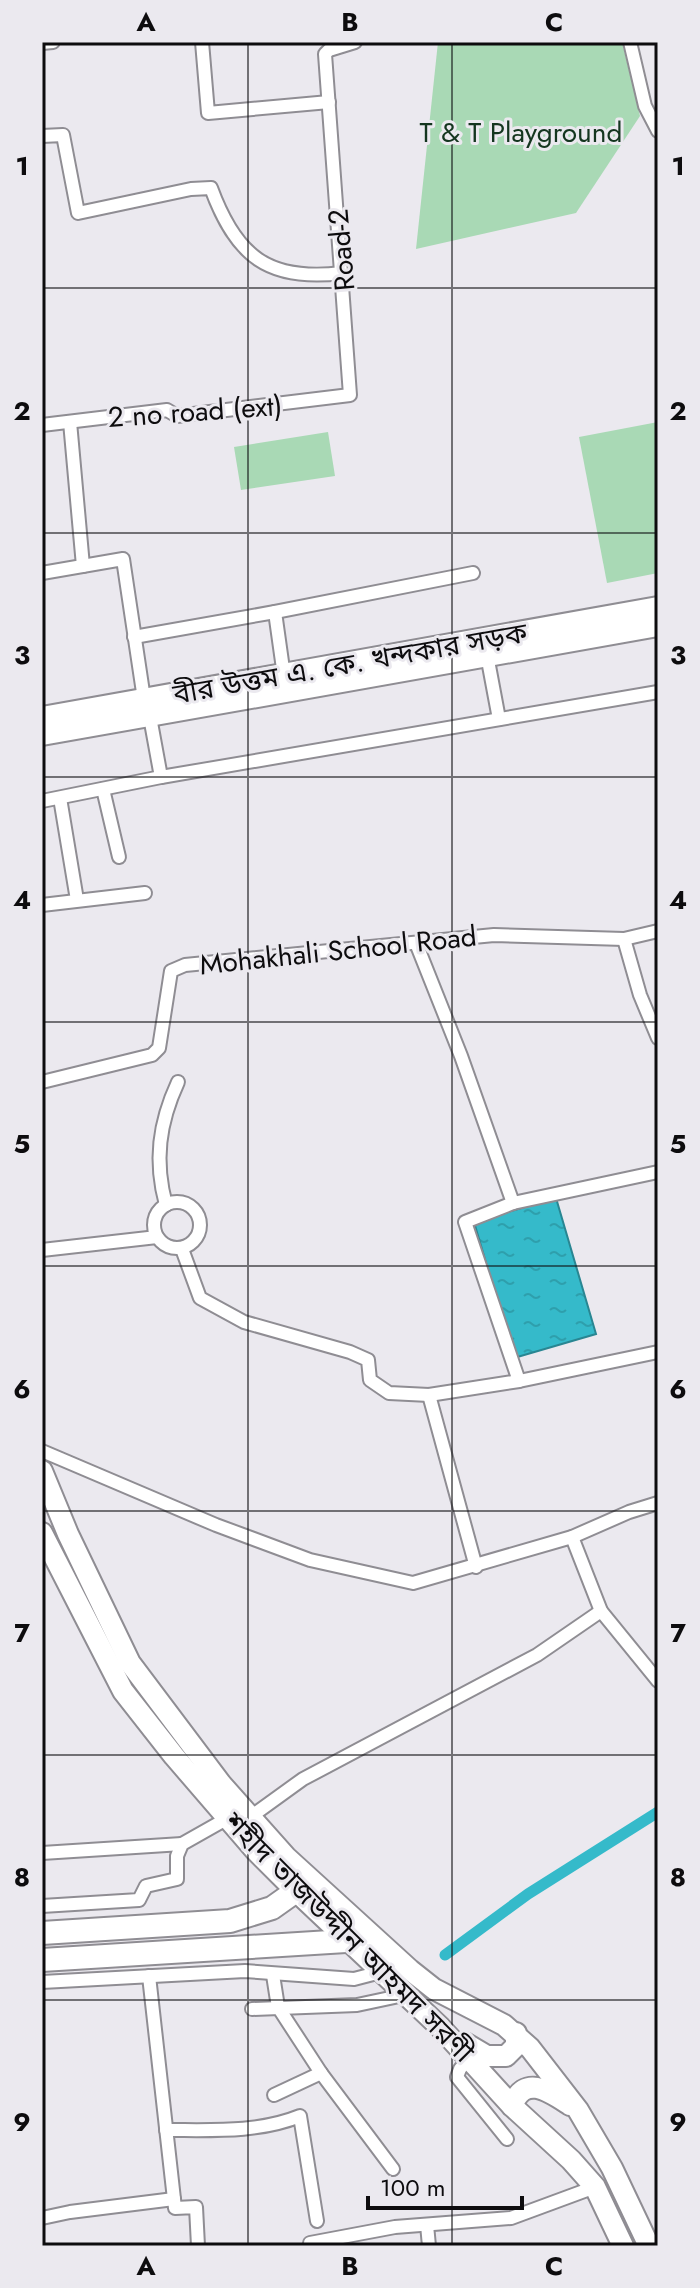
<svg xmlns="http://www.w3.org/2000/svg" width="700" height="2288" font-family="Jost,'Noto Sans Bengali',sans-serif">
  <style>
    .green { fill: #a9d9b5 }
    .water { fill: url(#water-ripples); stroke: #298692; stroke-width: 2 }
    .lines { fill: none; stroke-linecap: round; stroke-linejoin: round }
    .canal { stroke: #35baca; stroke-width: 11 }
    .street-casing { stroke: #8f8d93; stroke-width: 16 }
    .primary-casing { stroke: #8f8d93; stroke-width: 24 }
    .highway-casing { stroke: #8f8d93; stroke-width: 26 }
    .street { stroke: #fff; stroke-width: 12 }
    .primary { stroke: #fff; stroke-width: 20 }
    .highway { stroke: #fff; stroke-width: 22 }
    .grid { fill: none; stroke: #0d0c0e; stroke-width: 2; stroke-opacity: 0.55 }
    .labels { text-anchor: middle; stroke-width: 6; stroke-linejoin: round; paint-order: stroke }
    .park-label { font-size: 28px; fill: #14361f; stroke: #ebe9ef }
    .street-label { font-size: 28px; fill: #0d0c0e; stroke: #ebe9ef }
    .neatline { fill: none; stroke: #0d0c0e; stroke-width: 3 }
    .grid-label { font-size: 26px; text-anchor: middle; font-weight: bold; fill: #0d0c0e }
  </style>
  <defs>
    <pattern id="water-ripples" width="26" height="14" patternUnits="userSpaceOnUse" patternTransform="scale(2)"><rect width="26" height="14" fill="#35baca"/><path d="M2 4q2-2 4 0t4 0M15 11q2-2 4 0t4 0" fill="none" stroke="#2e9fac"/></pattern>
  </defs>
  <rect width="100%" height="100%" fill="#ebe9ef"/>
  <g class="green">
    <polygon points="438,42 622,42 640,116 576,213 416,249"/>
    <polygon points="658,422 658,573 607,583 579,437"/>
    <polygon points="328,432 335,476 241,490 234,447"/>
  </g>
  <polygon class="water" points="556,1198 596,1334 514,1358 474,1222"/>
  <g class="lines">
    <polyline class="canal" points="445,1955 528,1894 658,1812"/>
    <g class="street-casing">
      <g id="street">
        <polyline points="202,42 208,113 329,102"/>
        <polyline points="630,42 645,106 658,131"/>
        <polyline points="42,43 53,42"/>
        <path d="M42,136L63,135L78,213L191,189L211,188C236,256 268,282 342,273"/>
        <polyline points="70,422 83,566"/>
        <polyline points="42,425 167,410 177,416 350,395 325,54 329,50 355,42"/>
        <polyline points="42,573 123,559 144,699"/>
        <polyline points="275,612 284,676"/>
        <polyline points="134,637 275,612 473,573"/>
        <polyline points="487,655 499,719"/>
        <polyline points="150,717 161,777"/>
        <polyline points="103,789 119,857"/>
        <polyline points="60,798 77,900"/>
        <polyline points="42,801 161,777 658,692"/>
        <polyline points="42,905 145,893"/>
        <polyline points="624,939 640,995 658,1038"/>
        <polyline points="416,943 461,1056 513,1203"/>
        <polyline points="42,1082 152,1055 159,1048 171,971 185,965 494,935 624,939 658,931"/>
        <circle cx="177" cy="1225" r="23"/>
        <path d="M166,1205C154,1161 159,1123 178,1082"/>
        <polyline points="182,1249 200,1298 244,1322 350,1352 368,1360 370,1380 389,1393 429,1395 519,1381 658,1352"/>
        <polyline points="42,1250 157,1237"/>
        <polyline points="519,1381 465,1222 513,1203 658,1172"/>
        <polyline points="429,1395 476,1567"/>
        <polyline points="42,1451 216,1525 310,1560 413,1583 572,1537 629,1512 658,1503"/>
        <polyline points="572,1537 601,1611 658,1681"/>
        <polyline points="249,1818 303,1779 537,1655 601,1611"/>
        <polyline points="42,1853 182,1844"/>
        <polyline points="42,1906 139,1900 146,1886 177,1879 177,1856 182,1844 228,1818"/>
        <polyline points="273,1975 278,2007 321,2073 393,2169"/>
        <polyline points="149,1976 175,2208 196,2207 198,2246"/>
        <polyline points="42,1982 245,1971 354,1979 381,1972"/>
        <polyline points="252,2009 357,2005 404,1995"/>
        <polyline points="469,2058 460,2069 457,2077 507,2139"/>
        <polyline points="274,2095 321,2073"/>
        <path d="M166,2130C212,2130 258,2133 300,2116L317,2221"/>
        <polyline points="42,2218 70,2212 174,2199"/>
        <polyline points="427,2225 429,2246"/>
        <polyline points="310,2246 310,2243 395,2227 511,2218 595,2187"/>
      </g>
    </g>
    <g class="primary-casing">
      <g id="primary">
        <polyline points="42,717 658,607"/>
        <polyline points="42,735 658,626"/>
        <polyline points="42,1471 68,1534 130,1663 221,1784 286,1857 410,1970 434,1989 504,2025 530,2048 578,2110 612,2168 649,2246"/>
        <polyline points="42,1533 123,1691 174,1756 255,1850 296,1891 440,2027 512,2106 571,2160 595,2187 623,2246"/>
        <polyline points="465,2043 487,2056 506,2056 516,2046 516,2033"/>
        <path d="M512,2106C525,2073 550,2092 570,2105"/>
      </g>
    </g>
    <g class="highway-casing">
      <g id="highway">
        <polyline points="42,1933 230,1921 272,1908 296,1891"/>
        <polyline points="42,1960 346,1941"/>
      </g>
    </g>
    <use href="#street" class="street"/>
    <use href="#primary" class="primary"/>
    <use href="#highway" class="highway"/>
  </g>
  <path class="grid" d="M248,42V2246M452,42V2246M42,288H658M42,533H658M42,777H658M42,1022H658M42,1266H658M42,1511H658M42,1755H658M42,2000H658"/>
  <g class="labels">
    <g class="park-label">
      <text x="521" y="142">T &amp; T Playground</text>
    </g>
    <g class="street-label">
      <text transform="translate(341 250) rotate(-95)" y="10">Road-2</text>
      <text transform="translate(195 411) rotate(-4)" y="10">2 no road (ext)</text>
      <text transform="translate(350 663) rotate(-10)" y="10">বীর উত্তম এ. কে. খন্দকার সড়ক</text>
      <text transform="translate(338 950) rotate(-6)" y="10">Mohakhali School Road</text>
      <text transform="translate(349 1937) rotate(45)" y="10">শহীদ তাজউদ্দীন আহমদ সরণী</text>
    </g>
  </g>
  <rect width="700" height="2288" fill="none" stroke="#ebe9ef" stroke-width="88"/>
  <path d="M368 2196v12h154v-12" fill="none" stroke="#0d0c0e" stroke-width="4"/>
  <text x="380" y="2196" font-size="24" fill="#0d0c0e" stroke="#ebe9ef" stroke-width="6" paint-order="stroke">100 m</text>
  <rect x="44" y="44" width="612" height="2200" class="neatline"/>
  <g class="grid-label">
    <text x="146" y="31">A</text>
    <text x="350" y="31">B</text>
    <text x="554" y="31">C</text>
    <text x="22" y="175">1</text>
    <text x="678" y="175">1</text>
    <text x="22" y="420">2</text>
    <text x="678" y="420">2</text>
    <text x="22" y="664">3</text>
    <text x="678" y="664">3</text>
    <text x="22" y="909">4</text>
    <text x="678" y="909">4</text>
    <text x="22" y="1153">5</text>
    <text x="678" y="1153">5</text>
    <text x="22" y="1398">6</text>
    <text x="678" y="1398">6</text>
    <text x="22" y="1642">7</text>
    <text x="678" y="1642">7</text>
    <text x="22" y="1886">8</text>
    <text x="678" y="1886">8</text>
    <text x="22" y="2131">9</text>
    <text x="678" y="2131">9</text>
    <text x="146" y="2275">A</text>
    <text x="350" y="2275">B</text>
    <text x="554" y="2275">C</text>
  </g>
</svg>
